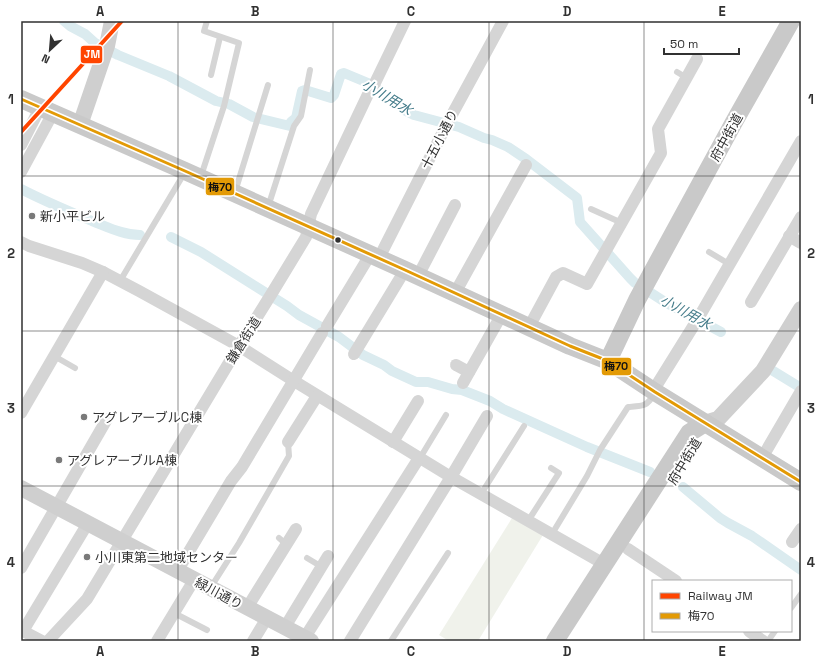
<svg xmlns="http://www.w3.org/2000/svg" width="822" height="662" font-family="'Space Grotesk','Noto Sans JP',sans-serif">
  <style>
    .green { fill: #f0f2eb }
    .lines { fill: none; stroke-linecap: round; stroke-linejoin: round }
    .canal { stroke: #dbebef; stroke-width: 10 }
    .lane { stroke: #d5d5d5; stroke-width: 6 }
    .street { stroke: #d5d5d5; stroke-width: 12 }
    .secondary { stroke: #cfcfcf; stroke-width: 16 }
    .primary { stroke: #c9c9c9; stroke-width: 18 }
    .bus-1-casing { stroke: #fff; stroke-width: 6 }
    .bus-1 { stroke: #e39a05; stroke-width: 3 }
    .rail-1-casing { stroke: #fff; stroke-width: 7 }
    .rail-1 { stroke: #ff4500; stroke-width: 4 }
    .grid { fill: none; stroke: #313131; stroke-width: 1; stroke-opacity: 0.55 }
    .poi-dot { fill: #797979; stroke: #fff; stroke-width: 1.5 }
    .bus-dot { fill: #313131; stroke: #fff; stroke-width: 1.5 }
    .labels { text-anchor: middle; stroke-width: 4; stroke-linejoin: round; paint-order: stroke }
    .street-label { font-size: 13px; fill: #313131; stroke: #fff }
    .poi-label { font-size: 13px; fill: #313131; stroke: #fff; text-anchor: start }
    .water-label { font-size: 14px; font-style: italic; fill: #467d8b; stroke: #fff }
    .line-badge { stroke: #fff; stroke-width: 1.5 }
    .badge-label { font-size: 11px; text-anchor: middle; font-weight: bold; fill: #fff }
    .pale-badge-label { font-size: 11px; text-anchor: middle; font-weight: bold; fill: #111 }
    .neatline { fill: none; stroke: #313131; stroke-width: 1.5 }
    .grid-label { font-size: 13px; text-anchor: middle; font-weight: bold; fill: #313131 }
  </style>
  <rect width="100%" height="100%" fill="#fff"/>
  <polygon class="green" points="512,518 543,535 478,641 449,641 439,635"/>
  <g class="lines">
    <g class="canal">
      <polyline points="64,21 70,26 85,34 95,43 118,55 169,76 216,101 229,104 253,117 290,126 291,122 296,118 302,91 305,90 331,98 334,95 341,74 344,73 368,83 377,89 406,111 414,115 459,127 484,138 492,140 508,147 526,159 577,198 580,222 630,278 635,283"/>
      <path d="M21,189C44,201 68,211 92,221C108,227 123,235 140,235"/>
      <polyline points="171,237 201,252 287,306 299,315 339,337 363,355 384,365 392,371 416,382 428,382 452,389 462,390 490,401 503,409 587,447 650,472"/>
      <polyline points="651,293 665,302 721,332"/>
      <polyline points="770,369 801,388"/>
      <polyline points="683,487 720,518 728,523 752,536 801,570"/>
    </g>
    <g class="lane">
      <polyline points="677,72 687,78"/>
      <polyline points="211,75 220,37"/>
      <polyline points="201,176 224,106 239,43 204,31 207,21"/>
      <polyline points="235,192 268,85"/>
      <polyline points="268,207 294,126 301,116 310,70"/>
      <polyline points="591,209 622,223"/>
      <polyline points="709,252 729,264"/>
      <polyline points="120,281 185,172"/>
      <polyline points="54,356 75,368"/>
      <polyline points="420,458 446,415"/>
      <polyline points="481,494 524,426"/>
      <polyline points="528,521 559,473 551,468"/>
      <path d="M552,535L555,529L587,476L600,450L628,407C642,406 647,407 654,394"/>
      <polyline points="279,538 286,544"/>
      <polyline points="307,558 322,567"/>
      <polyline points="211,587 239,543 289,456 288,442"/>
      <polyline points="791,608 801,594"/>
      <polyline points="174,613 207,630"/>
      <polyline points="391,641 448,553"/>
      <polyline points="768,641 775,631"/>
    </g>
    <g class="street">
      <polyline points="21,145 40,108"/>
      <polyline points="21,172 53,113"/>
      <polyline points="789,236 801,243"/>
      <polyline points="21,242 29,246 82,263 103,272 139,291 239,346 294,381 451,477 604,564"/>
      <polyline points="379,258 448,122 503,21"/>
      <polyline points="418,276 455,205"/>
      <polyline points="455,293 526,165"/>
      <polyline points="751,302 801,217"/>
      <polyline points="327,326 370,255"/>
      <polyline points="529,327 556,277 563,273 587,284 661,153 658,129 697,59"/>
      <polyline points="354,354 405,270"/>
      <polyline points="456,365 469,372"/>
      <polyline points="463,383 502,314"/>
      <polyline points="653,391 699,317 801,141"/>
      <polyline points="21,413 103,272"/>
      <polyline points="288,442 317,396"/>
      <polyline points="393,442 418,401"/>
      <polyline points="762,458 801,391"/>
      <polyline points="792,542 801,529"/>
      <polyline points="628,549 676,581"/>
      <polyline points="21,568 107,419"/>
      <polyline points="178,570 231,481 242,467 322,333"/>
      <polyline points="247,608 296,529"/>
      <polyline points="285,627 328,556"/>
      <polyline points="21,630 42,641"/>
      <polyline points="23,631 88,523"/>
      <polyline points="749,631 763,641"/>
      <polyline points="48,641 87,599 239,346 272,293 306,237 311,214 370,90 375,83 405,21"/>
      <polyline points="157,641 194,580"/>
      <polyline points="253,641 267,618"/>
      <polyline points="301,641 303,637 307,634 419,458"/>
      <polyline points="350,641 451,477 487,416"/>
    </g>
    <g class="secondary">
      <polyline points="80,125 107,46 112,21"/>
      <polyline points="705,423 718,419 763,371 801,309"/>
      <polyline points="21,488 311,641"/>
    </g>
    <g class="primary">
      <polyline points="21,99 185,171 405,270 570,346 608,361 655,392 801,482"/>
      <polyline points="608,361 637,300 734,122 791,21"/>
      <polyline points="555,641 689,433 705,423"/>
    </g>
    <g class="bus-1-casing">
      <polyline id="bus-1" points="21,99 185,171 405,270 570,346 608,361 655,392 801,482"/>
    </g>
    <use href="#bus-1" class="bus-1"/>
    <g class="rail-1-casing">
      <polyline id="rail-1" points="21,132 122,21"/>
    </g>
    <use href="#rail-1" class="rail-1"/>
  </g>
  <path class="grid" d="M178,21V641M333,21V641M489,21V641M644,21V641M21,176H801M21,331H801M21,486H801"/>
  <g class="poi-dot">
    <circle cx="32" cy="216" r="4"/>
    <circle cx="84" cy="417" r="4"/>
    <circle cx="59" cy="460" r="4"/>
    <circle cx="87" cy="557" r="4"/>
  </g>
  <circle class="bus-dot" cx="338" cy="240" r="3.5"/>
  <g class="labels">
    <g class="street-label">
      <text transform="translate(726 137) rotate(-61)" y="5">府中街道</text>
      <text transform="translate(439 139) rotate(-63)" y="5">十五小通り</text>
      <text transform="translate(243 340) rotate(-58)" y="5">鎌倉街道</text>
      <text transform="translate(684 461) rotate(-59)" y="5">府中街道</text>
      <text transform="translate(219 593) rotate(28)" y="5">緑川通り</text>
    </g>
    <g class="poi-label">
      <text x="40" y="221">新小平ビル</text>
      <text x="92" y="422">アグレアーブルC棟</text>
      <text x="67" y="465">アグレアーブルA棟</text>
      <text x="95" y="562">小川東第二地域センター</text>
    </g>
    <g class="water-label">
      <text transform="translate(387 97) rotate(31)" y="5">小川用水</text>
      <text transform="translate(686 312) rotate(29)" y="5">小川用水</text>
    </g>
  </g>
  <g class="line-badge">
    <rect x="80" y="45" width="23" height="19" rx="4" fill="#ff4500"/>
    <rect x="205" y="177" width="30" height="19" rx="4" fill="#e39a05"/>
    <rect x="601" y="357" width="31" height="19" rx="4" fill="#e39a05"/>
  </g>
  <g class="badge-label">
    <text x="92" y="58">JM</text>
  </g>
  <g class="pale-badge-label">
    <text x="220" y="191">梅70</text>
    <text x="616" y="370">梅70</text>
  </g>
  <rect width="822" height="662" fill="none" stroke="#ffffff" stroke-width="44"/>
  <rect x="652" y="580" width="140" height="52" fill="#ffffff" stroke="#adadad"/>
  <rect x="660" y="593" width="20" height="6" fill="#ff4500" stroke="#adadad"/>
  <text x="688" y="600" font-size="12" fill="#313131">Railway JM</text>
  <rect x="660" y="613" width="20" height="6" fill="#e39a05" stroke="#adadad"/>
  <text x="688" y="620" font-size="12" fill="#313131">梅70</text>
  <g transform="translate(50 50) rotate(206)" stroke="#ffffff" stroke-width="3" paint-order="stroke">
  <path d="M0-3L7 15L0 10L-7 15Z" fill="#313131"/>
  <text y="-6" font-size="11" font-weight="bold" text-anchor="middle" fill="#313131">N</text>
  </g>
  <path d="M664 48v6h75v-6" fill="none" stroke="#313131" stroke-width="2"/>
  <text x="670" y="48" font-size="12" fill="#313131" stroke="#ffffff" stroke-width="3" paint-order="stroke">50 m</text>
  <rect x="22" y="22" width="778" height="618" class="neatline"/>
  <g class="grid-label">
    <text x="100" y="16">A</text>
    <text x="255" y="16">B</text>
    <text x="411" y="16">C</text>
    <text x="567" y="16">D</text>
    <text x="722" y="16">E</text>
    <text x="11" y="104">1</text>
    <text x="811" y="104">1</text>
    <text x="11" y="258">2</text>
    <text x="811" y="258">2</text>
    <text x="11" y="413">3</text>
    <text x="811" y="413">3</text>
    <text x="11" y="567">4</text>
    <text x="811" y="567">4</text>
    <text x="100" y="656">A</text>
    <text x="255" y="656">B</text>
    <text x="411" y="656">C</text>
    <text x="567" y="656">D</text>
    <text x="722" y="656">E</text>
  </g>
</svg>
